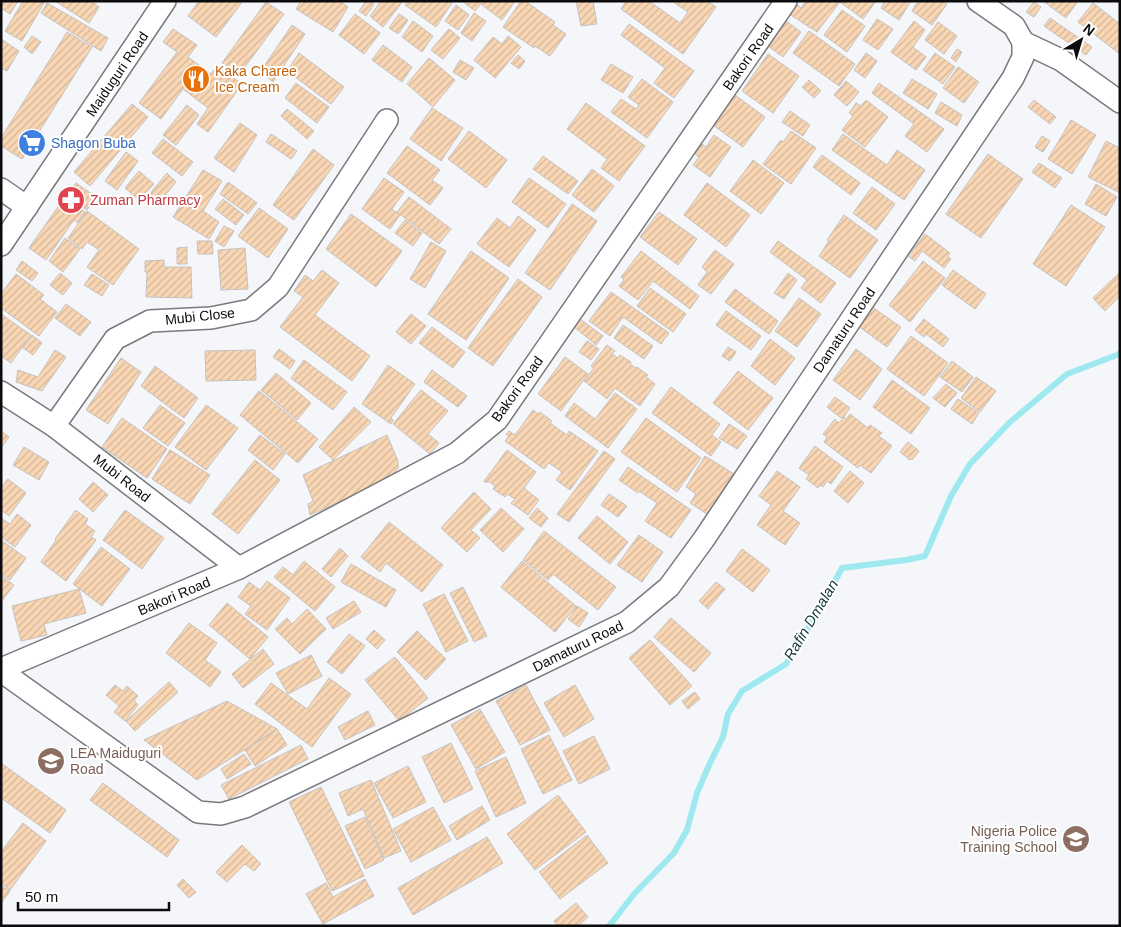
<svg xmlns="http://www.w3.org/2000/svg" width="1121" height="927" font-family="Helvetica,sans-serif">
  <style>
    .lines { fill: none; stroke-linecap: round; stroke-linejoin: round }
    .stream { stroke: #9ee9f0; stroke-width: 6 }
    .building { fill: url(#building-hatch); stroke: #c5c2bf }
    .minor-casing { stroke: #787a7e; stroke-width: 24 }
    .minor { stroke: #fff; stroke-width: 21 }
    .labels { text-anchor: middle; stroke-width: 4; stroke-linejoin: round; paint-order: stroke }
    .street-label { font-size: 14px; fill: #0c0c0e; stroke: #fff }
    .food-label { font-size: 14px; fill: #c56008; stroke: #fff; text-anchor: start }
    .shop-label { font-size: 14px; fill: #366cbe; stroke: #fff; text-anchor: start }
    .health-label { font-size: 14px; fill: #be3a42; stroke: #fff; text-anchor: start }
    .education-label { font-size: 14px; fill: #785e54; stroke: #fff; text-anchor: start }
    .water-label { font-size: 15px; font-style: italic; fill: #13383b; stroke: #fff }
  </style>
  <defs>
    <pattern id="building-hatch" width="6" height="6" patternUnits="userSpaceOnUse" patternTransform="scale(1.25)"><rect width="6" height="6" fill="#f9d6b4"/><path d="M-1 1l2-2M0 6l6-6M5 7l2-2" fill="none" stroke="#d4b69a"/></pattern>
  </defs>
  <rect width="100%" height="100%" fill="#f4f6fa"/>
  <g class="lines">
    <polyline class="stream" points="609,926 635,893 674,853 687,830 697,793 710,763 723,737 728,714 742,691 786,664 820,609 842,568 906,560 925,556 951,496 970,464 1009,423 1067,374 1117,355 1120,353"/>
  </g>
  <g class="building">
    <polygon points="1,1 18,1 10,14 1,8"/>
    <polygon points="23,1 45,1 22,41 5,31"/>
    <polygon points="55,1 91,1 99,7 89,23"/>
    <polygon points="199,1 243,1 216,37 188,16"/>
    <polygon points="301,1 340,1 348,7 333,32 296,9"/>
    <polygon points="366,1 370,1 374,4 366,16 359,11"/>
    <polygon points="381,1 403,1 383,27 370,16"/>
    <polygon points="407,1 449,1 452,3 436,27 405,5"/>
    <polygon points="462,1 515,1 502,20 481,4 475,11"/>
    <polygon points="521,1 525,1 555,22 553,25 566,34 550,56 535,46 534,48 503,27"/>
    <polygon points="576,1 593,1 597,24 581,26"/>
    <polygon points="626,1 649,1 680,23 688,12 673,2 674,1 707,1 716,7 683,54 621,9"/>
    <polygon points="806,1 876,1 863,19 840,2 817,32 786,12 794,2 801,8"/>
    <polygon points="885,1 911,1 899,20 881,8"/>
    <polygon points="918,1 942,1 947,4 932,25 912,11"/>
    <polygon points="1043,1 1078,1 1066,18"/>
    <polygon points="266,2 284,14 239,75 222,63"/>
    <polygon points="1034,2 1041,7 1034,17 1026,12"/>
    <polygon points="47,3 108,38 101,51 41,13"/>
    <polygon points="1093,3 1120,24 1120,54 1078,22"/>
    <polygon points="456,5 469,15 458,30 445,21"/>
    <polygon points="842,10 865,26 847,52 824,35"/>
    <polygon points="474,13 486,21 472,41 461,33"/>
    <polygon points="355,14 380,33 364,54 339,35"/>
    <polygon points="399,14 408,20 398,34 389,28"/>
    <polygon points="1050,18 1092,47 1086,55 1044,26"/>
    <polygon points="877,19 893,29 878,50 863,40"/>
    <polygon points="413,21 433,36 422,52 402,37"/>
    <polygon points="786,21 801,32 783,57 768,46"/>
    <polygon points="914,21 925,30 913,47 926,57 916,70 891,52"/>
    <polygon points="938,22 957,36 944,54 925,40"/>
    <polygon points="629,24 694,71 674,98 654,83 665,68 621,35"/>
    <polygon points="292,25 305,34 273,82 260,72"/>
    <polygon points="173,29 197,45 188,57 211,74 217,66 242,84 208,132 197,124 208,108 183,89 161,119 139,103 177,52 163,42"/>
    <polygon points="449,29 460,38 443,59 431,50"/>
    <polygon points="809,31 855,64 839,86 793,53"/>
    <polygon points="67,32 92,47 22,159 1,146 1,138"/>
    <polygon points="32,36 41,42 32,54 24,47"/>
    <polygon points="508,36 521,47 495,78 474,60 493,37 502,44"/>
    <polygon points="1,39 19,51 7,71 1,68"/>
    <polygon points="383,45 412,67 402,82 372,60"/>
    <polygon points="957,49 962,52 956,62 951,58"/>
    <polygon points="299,53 344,87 331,104 287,71"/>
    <polygon points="866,53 877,61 865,78 854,70"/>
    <polygon points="935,53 955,67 943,84 923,70"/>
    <polygon points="768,54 799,76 773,113 742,91"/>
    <polygon points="518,55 525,61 519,69 511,63"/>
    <polygon points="429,58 455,80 433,107 407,84"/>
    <polygon points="460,60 474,68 466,80 453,72"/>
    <polygon points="611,64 633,77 623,93 601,80"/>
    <polygon points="958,67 979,82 964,103 943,88"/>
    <polygon points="642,79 673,102 647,138 611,112 621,99 636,109 639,105 628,97"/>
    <polygon points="912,79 937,94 928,109 903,93"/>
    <polygon points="809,80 821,91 814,98 802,87"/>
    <polygon points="846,81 859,92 847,106 834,95"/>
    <polygon points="296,83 329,107 317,123 285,98"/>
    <polygon points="879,83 944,129 927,152 905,136 914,124 872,93"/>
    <polygon points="735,95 765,117 743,147 713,125"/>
    <polygon points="866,100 888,117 865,147 842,130 853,116 849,113 856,103 861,106"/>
    <polygon points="1034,100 1056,117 1050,124 1028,107"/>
    <polygon points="941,102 962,115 957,126 935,113"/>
    <polygon points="586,103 645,146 619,181 601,168 607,159 567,129"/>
    <polygon points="132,104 148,117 90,186 74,172"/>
    <polygon points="187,105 199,115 176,145 163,135"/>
    <polygon points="432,108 463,128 441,161 410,139"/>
    <polygon points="287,109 314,131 307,139 281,116"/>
    <polygon points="790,111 810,125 803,136 782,122"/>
    <polygon points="1071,120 1096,135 1072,174 1048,159"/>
    <polygon points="240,123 257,135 234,172 214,158"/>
    <polygon points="469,131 507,160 486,188 448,159"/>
    <polygon points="791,131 816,148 791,184 763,164 781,140 783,142"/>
    <polygon points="271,134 297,151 291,159 266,142"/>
    <polygon points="843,134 887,165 897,150 925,170 904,200 832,150"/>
    <polygon points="714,135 731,147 710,177 693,165 699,157 695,154 702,144 706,147"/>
    <polygon points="1042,136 1050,141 1043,152 1035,147"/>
    <polygon points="163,139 193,162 182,176 152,153"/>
    <polygon points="1106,141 1120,148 1120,193 1088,177"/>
    <polygon points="407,146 440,170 432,180 443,188 430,205 387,173"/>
    <polygon points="313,149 334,165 294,220 273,205"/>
    <polygon points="126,152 138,161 117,190 105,181"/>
    <polygon points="988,154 1023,179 981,238 946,214"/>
    <polygon points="822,155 860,183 851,195 813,167"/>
    <polygon points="543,156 578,181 568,194 533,169"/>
    <polygon points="753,160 784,183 761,214 730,191"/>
    <polygon points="1039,163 1062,178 1055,188 1032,172"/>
    <polygon points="592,169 614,186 594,212 572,195"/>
    <polygon points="203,170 222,181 203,211 219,222 209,239 173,217"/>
    <polygon points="139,171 154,184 139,200 125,188"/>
    <polygon points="167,173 176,182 158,204 148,196"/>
    <polygon points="384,178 404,192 392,209 400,215 390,229 362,209"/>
    <polygon points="529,178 566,204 548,228 512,202"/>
    <polygon points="228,182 257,203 248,214 220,194"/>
    <polygon points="76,183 96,197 87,210 67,195"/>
    <polygon points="707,183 750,215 726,247 684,215"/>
    <polygon points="1096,184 1117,197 1106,216 1085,204"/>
    <polygon points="872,187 895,204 876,230 853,213"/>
    <polygon points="65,197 85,212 78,223 74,220 46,260 29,248"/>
    <polygon points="409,197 451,229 439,244 397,212"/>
    <polygon points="223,199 244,215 236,225 215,209"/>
    <polygon points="572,204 597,221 550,290 525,273"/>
    <polygon points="1071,205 1105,227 1066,286 1033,264"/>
    <polygon points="259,208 288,229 268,258 238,236"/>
    <polygon points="87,211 139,249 113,285 87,267 99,250 87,242 82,249 68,238"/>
    <polygon points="659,212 697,239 678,265 640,237"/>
    <polygon points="351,214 402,251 376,287 326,249"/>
    <polygon points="844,215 878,240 850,278 819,256 829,241 827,240"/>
    <polygon points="518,216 536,230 509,267 477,244 497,218 510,228"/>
    <polygon points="405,220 422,233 413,246 395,233"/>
    <polygon points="224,226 234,231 224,247 215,241"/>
    <polygon points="925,234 950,253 948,256 951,259 944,268 922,251 915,261 908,256"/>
    <polygon points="65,238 80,249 63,272 49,261"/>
    <polygon points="197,241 212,241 213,254 198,254"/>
    <polygon points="778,241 836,283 821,303 801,288 807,280 770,252"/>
    <polygon points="431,242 446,251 425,288 410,279"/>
    <polygon points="187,247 187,264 177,264 177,248"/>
    <polygon points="245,248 248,289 221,290 218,250"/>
    <polygon points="715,250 734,264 711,294 698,285 707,272 702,267"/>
    <polygon points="471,251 509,278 466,340 428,314"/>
    <polygon points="641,251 699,296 690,309 653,281 638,300 619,286 624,280 621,277"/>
    <polygon points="164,260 164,267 191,267 192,298 146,297 147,272 145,272 145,261"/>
    <polygon points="22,261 38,273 32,281 16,270"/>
    <polygon points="923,261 945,278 910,322 889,305"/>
    <polygon points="322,270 339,283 315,315 370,356 352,381 280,327 303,297 294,291 305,275 313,281"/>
    <polygon points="953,270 986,294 975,309 942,285"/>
    <polygon points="1120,272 1120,296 1105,311 1093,298"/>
    <polygon points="60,273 72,283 63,295 50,285"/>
    <polygon points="788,273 797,280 784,299 774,293"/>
    <polygon points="16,274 44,295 40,299 57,312 39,336 1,308 1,294"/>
    <polygon points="92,274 109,285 102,296 84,285"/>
    <polygon points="518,279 542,297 493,366 468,348"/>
    <polygon points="650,288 686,314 673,332 637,306"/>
    <polygon points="735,289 778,321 769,334 725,302"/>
    <polygon points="611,292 669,333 661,344 623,317 610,336 589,321"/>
    <polygon points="799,298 821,314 797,347 775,331"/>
    <polygon points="66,304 91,322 80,336 55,318"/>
    <polygon points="872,307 901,327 887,347 858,326"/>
    <polygon points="726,311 761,336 751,350 716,325"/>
    <polygon points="1,314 31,335 11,363 1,356"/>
    <polygon points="411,314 426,326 411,344 396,332"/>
    <polygon points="580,319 603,336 596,345 574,327"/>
    <polygon points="924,319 949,339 943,347 926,334 924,337 915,330"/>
    <polygon points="623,325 653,346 644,359 614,338"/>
    <polygon points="432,327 465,352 453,368 419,343"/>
    <polygon points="32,335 42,343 33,355 23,348"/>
    <polygon points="911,336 948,363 924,396 887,369"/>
    <polygon points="770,339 795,358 775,385 751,366"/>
    <polygon points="587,341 599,349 591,360 579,352"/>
    <polygon points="607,345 615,351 612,354 618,358 620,355 631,362 630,364 636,368 637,367 648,375 646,377 655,384 640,406 615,388 607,399 584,381 594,368 591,366"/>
    <polygon points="728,347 736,352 730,361 722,356"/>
    <polygon points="279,349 295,361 290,369 273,357"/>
    <polygon points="856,349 882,369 860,400 833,380"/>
    <polygon points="55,350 66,357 42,391 16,382 18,370 38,377"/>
    <polygon points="255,350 256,380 206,381 205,351"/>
    <polygon points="565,357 588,374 561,411 538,394"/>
    <polygon points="121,358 141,372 108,424 86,410"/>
    <polygon points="304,360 347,392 333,410 291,378"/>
    <polygon points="952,361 973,377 962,392 940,377"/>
    <polygon points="388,365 415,384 391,418 393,420 391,424 362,404"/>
    <polygon points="155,366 198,398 184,418 141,386"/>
    <polygon points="432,370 467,396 458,407 424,382"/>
    <polygon points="738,371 773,398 748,430 713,403"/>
    <polygon points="276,373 311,403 297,420 261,390"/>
    <polygon points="976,377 996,391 980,412 961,398"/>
    <polygon points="892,380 930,408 911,434 873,407"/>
    <polygon points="946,384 957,393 945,407 933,398"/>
    <polygon points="671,387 720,424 712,435 721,442 711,456 652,413"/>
    <polygon points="421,390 448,411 428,434 439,443 430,454 393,424"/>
    <polygon points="259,391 318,439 298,463 240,415"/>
    <polygon points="615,393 637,409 608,448 565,416 574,403 595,419"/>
    <polygon points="835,397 850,408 843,418 842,417 841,418 827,407"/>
    <polygon points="958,399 979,413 972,424 951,409"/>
    <polygon points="160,405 185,423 168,446 143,428"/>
    <polygon points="206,405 238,428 206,470 175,447"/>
    <polygon points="354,407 371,422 333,460 319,447"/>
    <polygon points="533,410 538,414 540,412 552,421 550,423 567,435 569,431 598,451 570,490 556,480 562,472 549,463 544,469 505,441 509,436 506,434 509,431 515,435"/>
    <polygon points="850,414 868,428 870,425 882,433 879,436 892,446 871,473 860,465 858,468 824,442 827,437 823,434 835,419 839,423 844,417 846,419"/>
    <polygon points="122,418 167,449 147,478 102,447"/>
    <polygon points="646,418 701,458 677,492 621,452"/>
    <polygon points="729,424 747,436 737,449 719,438"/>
    <polygon points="1,431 9,437 1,448"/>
    <polygon points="260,435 285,454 273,470 248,450"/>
    <polygon points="387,435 398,461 398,468 390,479 310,515 308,504 313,501 303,475"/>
    <polygon points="908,442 919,451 912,460 911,459 910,460 900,452"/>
    <polygon points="815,446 843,467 831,484 827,481 823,487 820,485 818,488 806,479 809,475 799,468"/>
    <polygon points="24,447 49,462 39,480 13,465"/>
    <polygon points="170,450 210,475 190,504 152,479"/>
    <polygon points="507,450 536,472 524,488 539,500 528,515 511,503 515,499 507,494 505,497 493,489 495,486 488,481 486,483 484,481"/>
    <polygon points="604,451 615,459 569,522 557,514"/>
    <polygon points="705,456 734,474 707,514 690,503 696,494 686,487"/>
    <polygon points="255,460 280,480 238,534 212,514"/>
    <polygon points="628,467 691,510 671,538 645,521 657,503 639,491 638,493 619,480"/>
    <polygon points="777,471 800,487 783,511 800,523 785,545 757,525 771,505 759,496"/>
    <polygon points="850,471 864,483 848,503 834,491"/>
    <polygon points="8,479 26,493 9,516 1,510 1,488"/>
    <polygon points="93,482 108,495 93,512 79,499"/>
    <polygon points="474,492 491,509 471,530 480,538 467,552 441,528"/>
    <polygon points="609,494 627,506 618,517 601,505"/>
    <polygon points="501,508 524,529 503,552 480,530"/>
    <polygon points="537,508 548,518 541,527 529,518"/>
    <polygon points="125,510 164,538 142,569 103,540"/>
    <polygon points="75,511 77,511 88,519 85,524 95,531 91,537 96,540 66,581 41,562 56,540 55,539"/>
    <polygon points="17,514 31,525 15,547 1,537 1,518 10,524"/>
    <polygon points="597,516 628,542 610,564 578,538"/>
    <polygon points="389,522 443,565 422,592 386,563 380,572 361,557"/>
    <polygon points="544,531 616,587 598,610 553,574 548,580 523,560"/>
    <polygon points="639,535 663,552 642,582 617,565"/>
    <polygon points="1,540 26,558 10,580 1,574"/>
    <polygon points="101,547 130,569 102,606 73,584"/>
    <polygon points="340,548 348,556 331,577 322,569"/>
    <polygon points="742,549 770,570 753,592 726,571"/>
    <polygon points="304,561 335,587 315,611 274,577 283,567 293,575"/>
    <polygon points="522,561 576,606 555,632 501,587"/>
    <polygon points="351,564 396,590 386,607 341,582"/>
    <polygon points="1,576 14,585 1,602"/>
    <polygon points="267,581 290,598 267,630 245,614 251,606 238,597 249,582 260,590"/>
    <polygon points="716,582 725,589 708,609 699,601"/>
    <polygon points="463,587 487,636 474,642 450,593"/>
    <polygon points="79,589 86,613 44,624 47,635 21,641 12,606"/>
    <polygon points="444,594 468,641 446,652 423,604"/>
    <polygon points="354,601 361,612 333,629 326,618"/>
    <polygon points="227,603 268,637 250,659 209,625"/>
    <polygon points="577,606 588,613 579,627 568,619"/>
    <polygon points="307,609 326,629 300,654 275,629 287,618 292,624"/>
    <polygon points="671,618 711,653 694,672 654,637"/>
    <polygon points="189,623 217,643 205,660 221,672 210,687 166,653"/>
    <polygon points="374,630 385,640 377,649 366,639"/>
    <polygon points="417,631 446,659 426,680 397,652"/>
    <polygon points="349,634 365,646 342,674 327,662"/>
    <polygon points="650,640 692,686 670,705 629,658"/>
    <polygon points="263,649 274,664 243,688 232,674"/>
    <polygon points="311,655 322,676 288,694 276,673"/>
    <polygon points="395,657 428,698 399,721 365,680"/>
    <polygon points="329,678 351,694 312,747 255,704 271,683 307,709"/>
    <polygon points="169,682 178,692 135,731 126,721"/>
    <polygon points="115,685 123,691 127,686 138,696 134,700 138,705 125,721 114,712 119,706 106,695"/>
    <polygon points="526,685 550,730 520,745 496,701"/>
    <polygon points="575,685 594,719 564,737 544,703"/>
    <polygon points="695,692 700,699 688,709 682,701"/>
    <polygon points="227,701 277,729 197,780 144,740"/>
    <polygon points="480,709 505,752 476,769 451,725"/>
    <polygon points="368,711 375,725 345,740 338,727"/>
    <polygon points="277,729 287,745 255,766 245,750"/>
    <polygon points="549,735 572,780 543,794 521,749"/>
    <polygon points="594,736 610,769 579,784 563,751"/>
    <polygon points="451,743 473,789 444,803 422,757"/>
    <polygon points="301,745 308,759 229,799 221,785"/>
    <polygon points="244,754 251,764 227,779 221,769"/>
    <polygon points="506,757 526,803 496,817 475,771"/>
    <polygon points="1,763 66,810 50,833 1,798"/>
    <polygon points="408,766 426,802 393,818 374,783"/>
    <polygon points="371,780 401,851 384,858 363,809 348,816 339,793"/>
    <polygon points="103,783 179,840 167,857 90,800"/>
    <polygon points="321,787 364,876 332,891 289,802"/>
    <polygon points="558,795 586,832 535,870 507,834"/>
    <polygon points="482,806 490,820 457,840 449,826"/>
    <polygon points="433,807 451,840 411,862 393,829"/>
    <polygon points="365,817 384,860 365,869 345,826"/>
    <polygon points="23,823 46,841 10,890 1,883 1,852"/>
    <polygon points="587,835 608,863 560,899 539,872"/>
    <polygon points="487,837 503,863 413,915 398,888"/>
    <polygon points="242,845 261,864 254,871 245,864 227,882 216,872"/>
    <polygon points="183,879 196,892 189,898 177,885"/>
    <polygon points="365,879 374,896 323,924 306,894 326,883 333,897"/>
    <polygon points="1,886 10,891 1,904"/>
    <polygon points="576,903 588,917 578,926 558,926 554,921"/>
  </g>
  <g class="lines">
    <g class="minor-casing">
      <g id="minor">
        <polyline points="1023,42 1061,60 1120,102"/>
        <polyline points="1,189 27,207"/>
        <polyline points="1,245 165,1"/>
        <polyline points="1,392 54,426 239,568"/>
        <polyline points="54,426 115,339 150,321 211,318 251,310 278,287 387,120"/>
        <polyline points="1,669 239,568 457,453 497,420 786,1"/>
        <polyline points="1,671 198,812 221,814 245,807 627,622 669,587 704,539 1013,78 1023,57 1023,42 1014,26 978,1"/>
      </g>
    </g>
    <use href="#minor" class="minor"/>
  </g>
  <defs>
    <g id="restaurant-disc" transform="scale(1.4375)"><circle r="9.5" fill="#e8710a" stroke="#fff"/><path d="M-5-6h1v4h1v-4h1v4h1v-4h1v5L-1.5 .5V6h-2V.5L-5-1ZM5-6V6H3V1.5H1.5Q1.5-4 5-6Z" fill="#fff"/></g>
    <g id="supermarket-disc" transform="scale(1.4375)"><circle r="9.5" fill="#3f7fe0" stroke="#fff"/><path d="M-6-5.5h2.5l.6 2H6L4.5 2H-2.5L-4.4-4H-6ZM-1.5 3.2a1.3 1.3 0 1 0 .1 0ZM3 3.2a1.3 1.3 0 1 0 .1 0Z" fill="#fff"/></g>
    <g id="pharmacy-disc" transform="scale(1.4375)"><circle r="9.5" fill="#e0444e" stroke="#fff"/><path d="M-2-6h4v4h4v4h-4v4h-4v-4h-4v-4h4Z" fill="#fff"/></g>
    <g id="school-disc" transform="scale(1.4375)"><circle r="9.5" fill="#8d6e63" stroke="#fff"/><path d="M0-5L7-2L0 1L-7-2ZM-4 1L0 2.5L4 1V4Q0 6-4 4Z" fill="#fff"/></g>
    <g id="university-disc" transform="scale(1.4375)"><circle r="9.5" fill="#8d6e63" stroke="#fff"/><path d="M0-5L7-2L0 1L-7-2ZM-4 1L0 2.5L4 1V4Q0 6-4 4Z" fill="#fff"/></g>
  </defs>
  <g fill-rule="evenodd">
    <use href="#restaurant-disc" x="196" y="79"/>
    <use href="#supermarket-disc" x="32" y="143"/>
    <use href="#pharmacy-disc" x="71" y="200"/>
    <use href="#school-disc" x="51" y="761"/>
    <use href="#university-disc" x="1076" y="839"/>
  </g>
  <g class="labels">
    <g class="street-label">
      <text transform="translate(748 57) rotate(-55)" y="5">Bakori Road</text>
      <text transform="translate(117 74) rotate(-56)" y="5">Maiduguri Road</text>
      <text transform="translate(200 316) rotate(-6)" y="5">Mubi Close</text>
      <text transform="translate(844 330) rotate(-56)" y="5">Damaturu Road</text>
      <text transform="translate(517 389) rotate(-54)" y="5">Bakori Road</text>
      <text transform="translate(122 478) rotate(38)" y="5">Mubi Road</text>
      <text transform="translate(174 596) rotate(-23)" y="5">Bakori Road</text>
      <text transform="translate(578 646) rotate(-26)" y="5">Damaturu Road</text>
    </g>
    <g class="food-label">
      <text x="215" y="76">Kaka Charee<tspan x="215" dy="16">Ice Cream</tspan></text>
    </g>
    <g class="shop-label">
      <text x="51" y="148">Shagon Buba</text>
    </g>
    <g class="health-label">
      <text x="90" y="205">Zuman Pharmacy</text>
    </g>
    <g class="education-label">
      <text x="70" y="758">LEA Maiduguri<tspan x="70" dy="16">Road</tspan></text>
      <text x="1057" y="836" text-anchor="end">Nigeria Police<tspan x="1057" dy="16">Training School</tspan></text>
    </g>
    <g class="water-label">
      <text transform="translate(811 620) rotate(-59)" y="5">Rafin Dmalan</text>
    </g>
  </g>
  <rect width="1121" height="927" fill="none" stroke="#0c0c0e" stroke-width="5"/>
  <g transform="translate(1081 40) rotate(38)" stroke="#ffffff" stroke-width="4" paint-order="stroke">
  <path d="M0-4L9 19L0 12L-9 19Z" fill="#0c0c0e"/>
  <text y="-8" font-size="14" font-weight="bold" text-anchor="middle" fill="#0c0c0e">N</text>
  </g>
  <path d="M18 902v8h151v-8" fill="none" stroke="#0c0c0e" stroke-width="2.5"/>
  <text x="25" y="902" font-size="15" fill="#0c0c0e" stroke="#ffffff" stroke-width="4" paint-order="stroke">50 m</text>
</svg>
